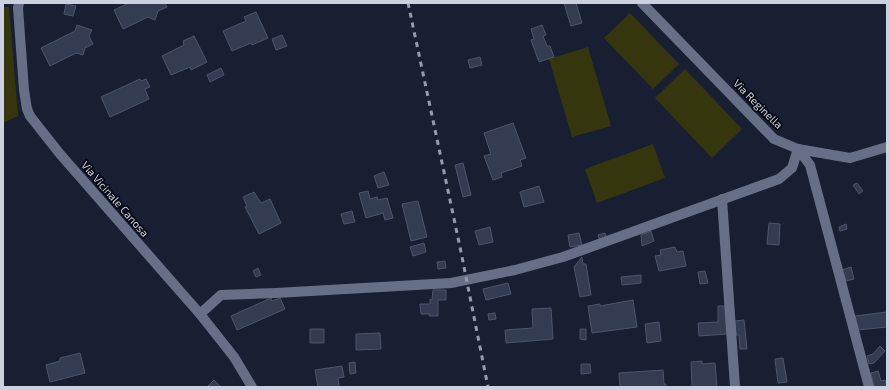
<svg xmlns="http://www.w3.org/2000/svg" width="890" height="390" font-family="'Exo 2',sans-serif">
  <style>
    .green { fill: #35360e }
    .building { fill: #343c52; stroke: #4d556c }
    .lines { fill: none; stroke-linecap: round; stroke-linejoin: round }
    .minor { stroke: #666f86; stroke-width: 10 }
    .rail { stroke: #969cac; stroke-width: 3; stroke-dasharray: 5 5; stroke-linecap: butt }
    .labels { text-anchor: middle; stroke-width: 3.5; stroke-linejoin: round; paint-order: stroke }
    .street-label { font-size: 11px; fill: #ccd1df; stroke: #070912 }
  </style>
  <rect width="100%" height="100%" fill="#181f33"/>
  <g class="green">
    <polygon points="3,7 9,7 18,116 3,123"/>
    <polygon points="630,13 679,64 653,89 604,38"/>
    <polygon points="588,47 611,126 572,137 549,59"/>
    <polygon points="685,69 742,129 712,158 655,98"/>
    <polygon points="653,144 665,178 597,203 585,169"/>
  </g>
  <g class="building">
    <polygon points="129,3 165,3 167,7 158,11 155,20 148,17 123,29 114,10"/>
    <polygon points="564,3 576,3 582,23 571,26"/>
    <polygon points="66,4 76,6 73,16 64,14"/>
    <polygon points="256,12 268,38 252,45 251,43 232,51 223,31 246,21 244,17"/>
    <polygon points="77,25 92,30 89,36 93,44 85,48 83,55 76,53 50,66 41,48 75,31"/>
    <polygon points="542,25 546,35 543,36 547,46 550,46 554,57 539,62 531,40 534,39 531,29"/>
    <polygon points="282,35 287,46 276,50 272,39"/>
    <polygon points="194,36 207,62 191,70 190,67 171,75 162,56 184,45 183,41"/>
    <polygon points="480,57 482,65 470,68 468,60"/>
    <polygon points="221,68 224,75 210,82 207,75"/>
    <polygon points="140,79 141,81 146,79 150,87 145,89 149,99 110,117 101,97"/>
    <polygon points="513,123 526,158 520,160 522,166 501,173 502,177 493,180 484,156 491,154 484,133"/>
    <polygon points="463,163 471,195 463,197 455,165"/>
    <polygon points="384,172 389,185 378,188 374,176"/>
    <polygon points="857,183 863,191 859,194 853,185"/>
    <polygon points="539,186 544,202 524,207 520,192"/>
    <polygon points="368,191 370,199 377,197 378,200 387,198 393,218 385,220 383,213 366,218 359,193"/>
    <polygon points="254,192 261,203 270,199 281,223 259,234 245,207 247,206 243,197"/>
    <polygon points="418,201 427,237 411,241 402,204"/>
    <polygon points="352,211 355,222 344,224 341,214"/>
    <polygon points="769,223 780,224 779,245 767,244"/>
    <polygon points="846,224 847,229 840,231 839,227"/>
    <polygon points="490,227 493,242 479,245 475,231"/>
    <polygon points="651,231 654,241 642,246 641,235"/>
    <polygon points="579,233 582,245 570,247 568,235"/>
    <polygon points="605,233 607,238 600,241 598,235"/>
    <polygon points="424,243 426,252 413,256 410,247"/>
    <polygon points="675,247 677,252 683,251 686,266 659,271 655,256 661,255 660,250"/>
    <polygon points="582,257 583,264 586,264 591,295 580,297 574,267"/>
    <polygon points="445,261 446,268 438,269 437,262"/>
    <polygon points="851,267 854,279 846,281 842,270"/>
    <polygon points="258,268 261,275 256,277 253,271"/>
    <polygon points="705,271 708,283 700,284 698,272"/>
    <polygon points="641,275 641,283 622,285 621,277"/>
    <polygon points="508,283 511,294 486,300 483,289"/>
    <polygon points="433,290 446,290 446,300 438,300 438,316 429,316 430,314 421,314 420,304 430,304 430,299 432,300"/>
    <polygon points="271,298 272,301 280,298 285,309 237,330 231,316"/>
    <polygon points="633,300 637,327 592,333 588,306 600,304 600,306"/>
    <polygon points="718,306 725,306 727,334 699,336 698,323 718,322"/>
    <polygon points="551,308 553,339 506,343 505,330 533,328 532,309"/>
    <polygon points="887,312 887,327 858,330 855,316"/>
    <polygon points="495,313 496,319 489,320 488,314"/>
    <polygon points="744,320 747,349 740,349 739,335 736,335 735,321"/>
    <polygon points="659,322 661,341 647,343 645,324"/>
    <rect x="310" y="329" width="14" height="14"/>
    <polygon points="580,329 586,329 586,340 580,339"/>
    <polygon points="380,333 381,349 356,350 356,334"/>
    <polygon points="880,346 885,351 874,363 869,364 867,356 873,354"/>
    <polygon points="80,353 85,373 50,382 46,365 60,361 60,358"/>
    <polygon points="783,358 787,382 778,383 775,359"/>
    <polygon points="702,361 702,364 715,363 717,387 692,387 691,362"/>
    <polygon points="355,362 356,373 350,374 349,363"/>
    <polygon points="581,364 590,364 591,373 581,374"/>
    <polygon points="342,366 344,377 338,378 339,387 318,387 315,370"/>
    <polygon points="663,370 664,384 666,384 666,387 620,387 619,373"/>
    <polygon points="878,371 881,381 885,380 887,387 874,387 871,373"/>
    <polygon points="214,380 221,387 207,387"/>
  </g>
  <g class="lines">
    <g class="minor">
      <polyline points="19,3 18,8 24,90 27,109 30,116 60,154 200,314 234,357 252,387"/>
      <polyline points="642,3 774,139 798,149 850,158 887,147"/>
      <polyline points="798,149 810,165 869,387"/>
      <polyline points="722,199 735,387"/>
      <polyline points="200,314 221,295 276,293 451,283 515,270 563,257 779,179 792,168 798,149"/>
    </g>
    <polyline class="rail" points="408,3 460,247 488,387"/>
  </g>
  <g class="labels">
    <g class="street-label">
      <text transform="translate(758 104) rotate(45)" y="4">Via Reginella</text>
      <text transform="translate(115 199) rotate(49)" y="4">Via Vicinale Canosa</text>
    </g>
  </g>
  <rect width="890" height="390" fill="none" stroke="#ccd1df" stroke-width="8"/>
</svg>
